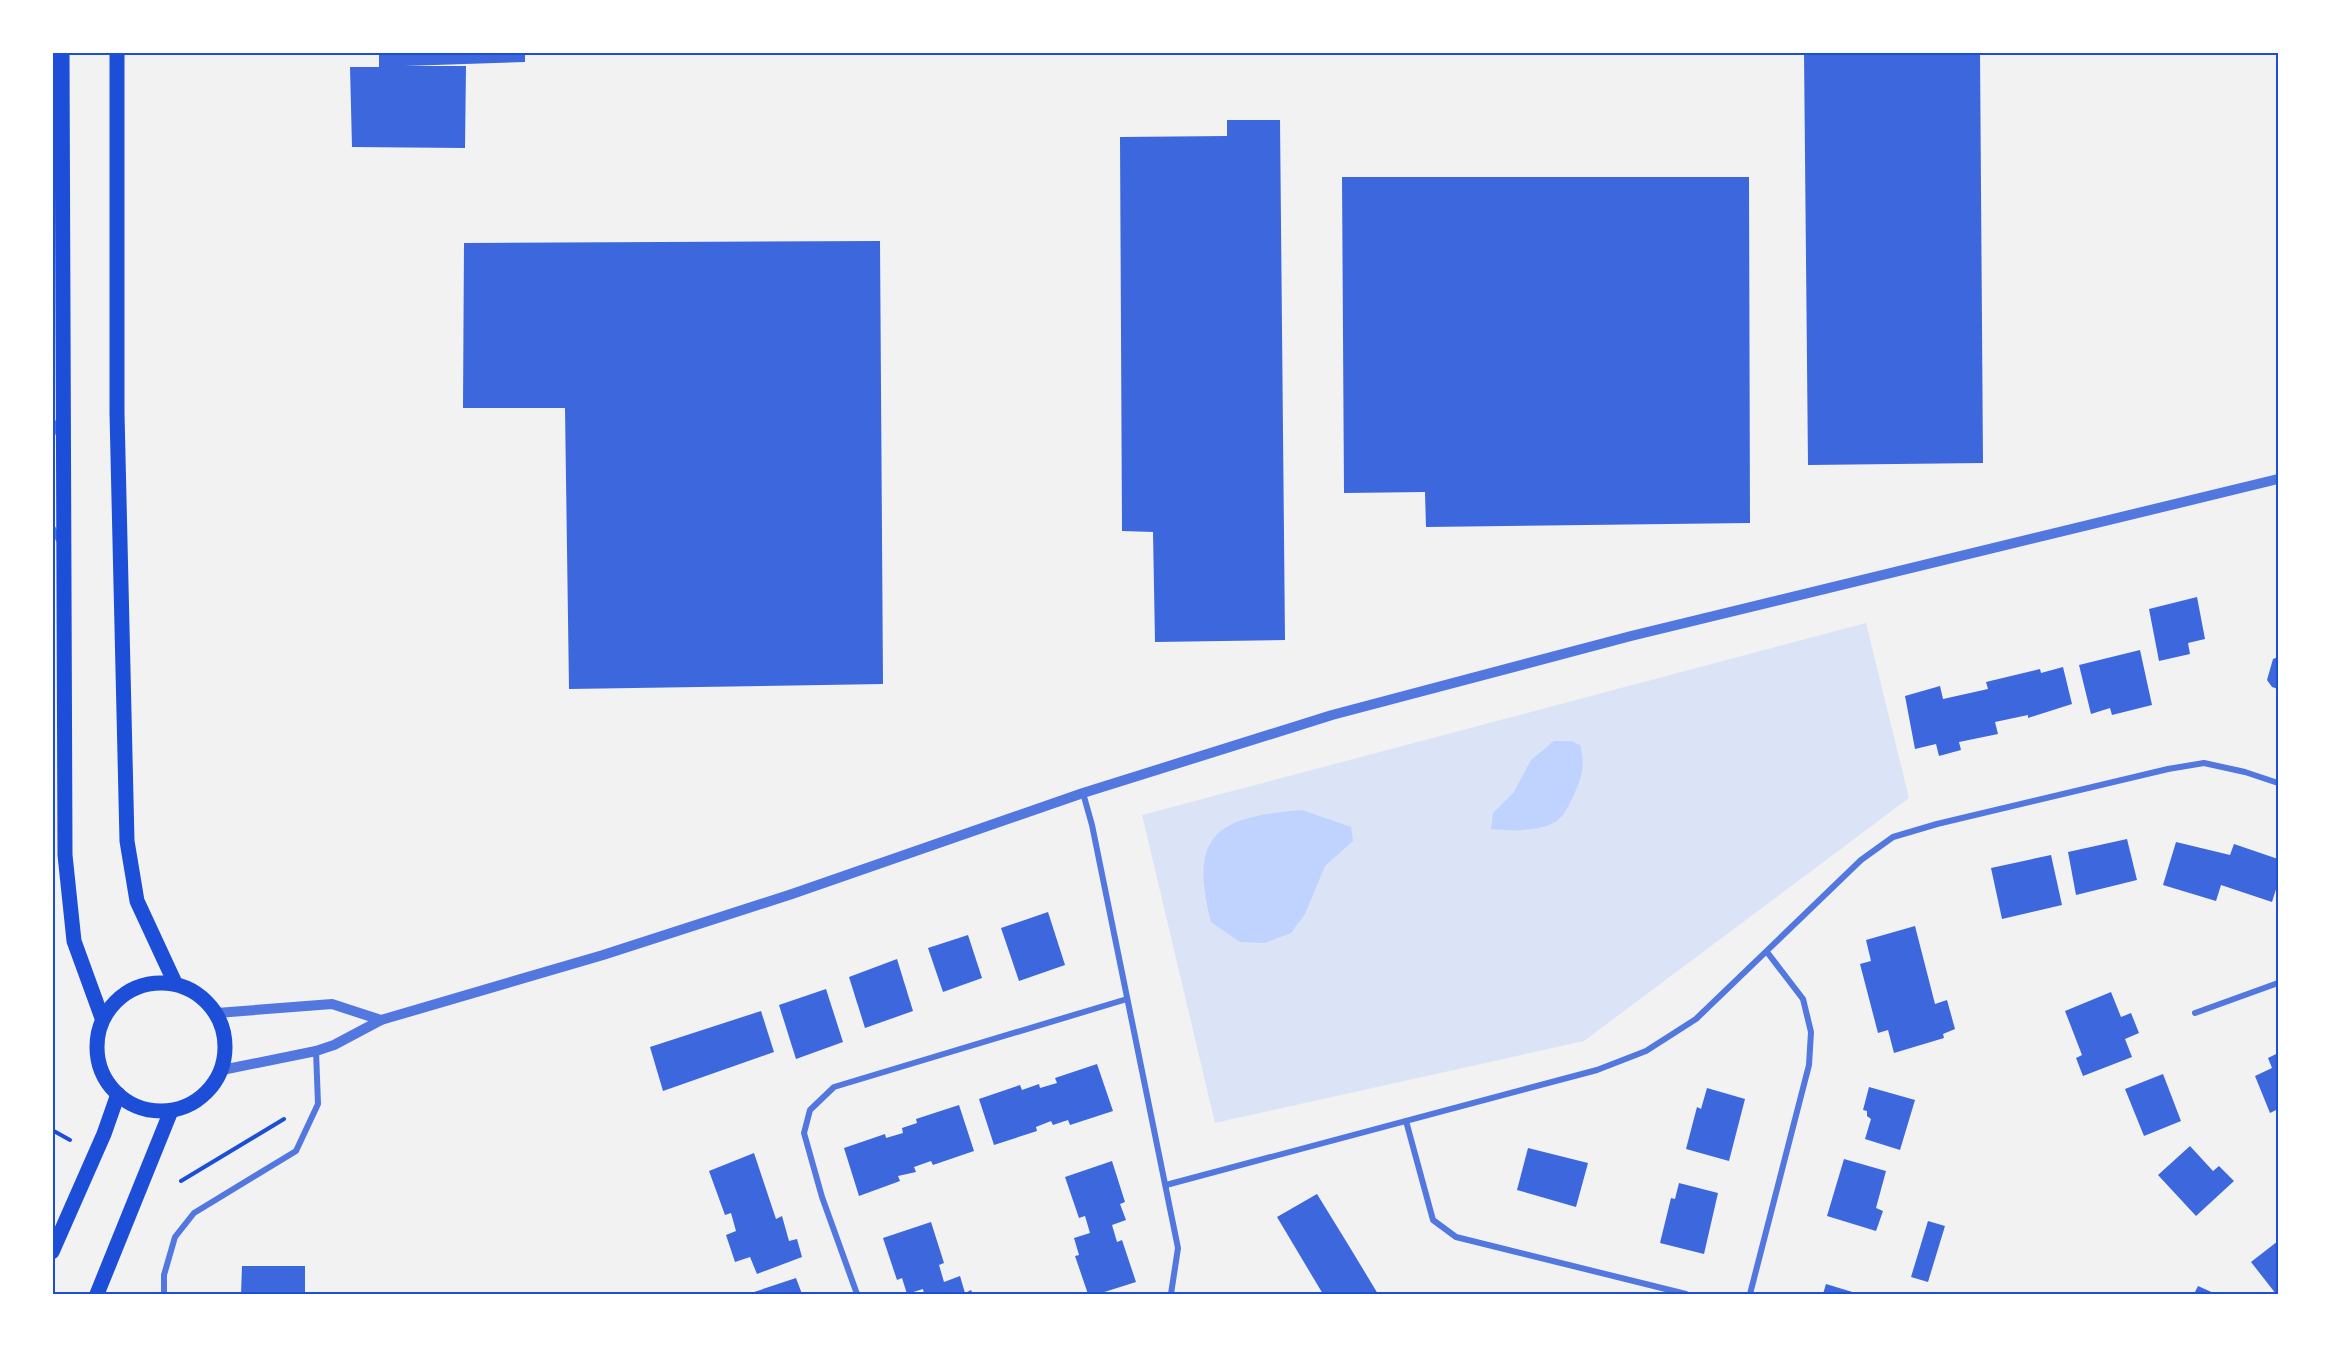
<svg xmlns="http://www.w3.org/2000/svg" width="2331" height="1347" font-family="Karla,sans-serif">
  <style>
    .green { fill: #dbe4f7 }
    .water { fill: #bfd3fe }
    .building { fill: #3d67dc }
    .lines { fill: none; stroke-linecap: round; stroke-linejoin: round }
    .path { stroke: #1d4ed8; stroke-width: 4 }
    .minor { stroke: #5277de; stroke-width: 6 }
    .tertiary { stroke: #5277de; stroke-width: 10 }
    .primary { stroke: #1d4ed8; stroke-width: 15 }
    .neatline { fill: none; stroke: #1d4ed8; stroke-width: 2 }
  </style>
  <rect width="100%" height="100%" fill="#f2f2f2"/>
  <polygon class="green" points="1866,623 1909,798 1584,1041 1215,1123 1142,815"/>
  <g class="water">
    <path d="M1554,741H1571L1580,745C1585,762 1583,774 1576,790C1572,799 1567,812 1559,819C1545,832 1509,831 1491,829L1493,813L1514,792L1531,760Z"/>
    <path d="M1302,810L1351,827L1353,841L1325,866L1305,914L1291,933L1265,943L1240,942L1211,922C1188,833 1218,817 1302,810Z"/>
  </g>
  <g class="building">
    <polygon points="379,52 525,52 525,62 405,66 466,66 465,148 352,147 350,67 379,67"/>
    <polygon points="1804,52 1980,52 1983,463 1808,465"/>
    <polygon points="1227,120 1280,120 1285,640 1155,642 1153,532 1122,531 1120,137 1227,136"/>
    <polygon points="1342,177 1749,177 1750,523 1426,527 1425,492 1344,493"/>
    <polygon points="880,241 883,684 569,689 565,408 463,408 464,243"/>
    <polygon points="2197,597 2205,639 2188,643 2190,654 2159,661 2149,609"/>
    <polygon points="2140,650 2152,705 2112,715 2110,708 2091,714 2079,665"/>
    <polygon points="2278,657 2278,689 2272,687 2267,680 2273,659"/>
    <polygon points="2063,667 2072,704 2028,718 2028,715 1995,722 1998,734 1959,742 1961,750 1939,756 1936,744 1915,749 1905,696 1940,686 1943,699 1988,689 1986,682 2040,669 2041,673"/>
    <polygon points="2127,839 2137,880 2076,895 2068,852"/>
    <polygon points="2176,842 2230,855 2234,844 2278,859 2278,883 2272,902 2221,885 2216,901 2163,885"/>
    <polygon points="2051,855 2062,905 2002,919 1991,868"/>
    <polygon points="1048,912 1065,965 1019,981 1001,928"/>
    <polygon points="1915,926 1935,1004 1947,1000 1955,1029 1943,1034 1944,1038 1894,1053 1888,1030 1878,1033 1860,964 1871,961 1866,940"/>
    <polygon points="968,935 982,978 943,992 928,948"/>
    <polygon points="897,959 913,1011 865,1028 849,977"/>
    <polygon points="826,989 843,1042 796,1059 779,1005"/>
    <polygon points="2111,992 2121,1017 2131,1013 2139,1033 2125,1039 2132,1057 2083,1076 2076,1058 2082,1055 2065,1011"/>
    <polygon points="761,1011 774,1052 663,1091 650,1047"/>
    <polygon points="2278,1053 2278,1109 2270,1113 2255,1076 2272,1068 2268,1058"/>
    <polygon points="1097,1064 1113,1111 1070,1125 1068,1120 1053,1125 1051,1121 1036,1127 1037,1131 994,1145 979,1099 1020,1085 1022,1090 1039,1084 1040,1088 1057,1083 1055,1078"/>
    <polygon points="2163,1074 2181,1121 2144,1136 2125,1089"/>
    <polygon points="1869,1087 1915,1100 1900,1150 1865,1139 1871,1119 1867,1116 1867,1111 1863,1110"/>
    <polygon points="1707,1088 1745,1099 1729,1161 1686,1149 1697,1107 1701,1109"/>
    <polygon points="959,1105 974,1151 933,1165 931,1161 914,1167 916,1172 898,1176 900,1181 859,1196 844,1148 885,1134 886,1138 903,1133 902,1128 917,1123 916,1119"/>
    <polygon points="2190,1146 2213,1171 2219,1166 2234,1181 2196,1216 2158,1175"/>
    <polygon points="1528,1148 1588,1163 1576,1207 1517,1190"/>
    <polygon points="754,1153 776,1219 782,1216 789,1241 797,1239 802,1257 757,1274 750,1257 735,1262 726,1235 736,1231 731,1213 725,1215 709,1171"/>
    <polygon points="1844,1159 1886,1171 1876,1208 1883,1211 1876,1231 1827,1216"/>
    <polygon points="1112,1161 1125,1202 1120,1204 1126,1220 1112,1225 1117,1242 1122,1240 1136,1282 1098,1294 1088,1294 1075,1256 1079,1255 1074,1238 1090,1233 1085,1216 1079,1218 1065,1177"/>
    <polygon points="1679,1183 1718,1193 1704,1254 1660,1243 1671,1198 1675,1199"/>
    <polygon points="1317,1194 1349,1246 1378,1294 1323,1294 1308,1269 1277,1217"/>
    <polygon points="1928,1221 1945,1226 1928,1282 1911,1277"/>
    <polygon points="931,1222 944,1263 939,1265 944,1282 960,1276 965,1293 971,1290 973,1294 924,1294 923,1289 907,1294 902,1278 897,1280 883,1238"/>
    <polygon points="2278,1241 2278,1294 2276,1294 2251,1262"/>
    <polygon points="242,1266 305,1266 305,1294 241,1294"/>
    <polygon points="796,1278 802,1294 748,1294"/>
    <polygon points="1826,1284 1859,1294 1823,1294"/>
    <polygon points="2198,1286 2216,1294 2194,1294"/>
  </g>
  <g class="lines">
    <g class="path">
      <polyline points="52,1130 70,1140"/>
      <polyline points="181,1181 284,1119"/>
    </g>
    <g class="minor">
      <polyline points="52,435 59,420"/>
      <polyline points="52,527 59,540"/>
      <polyline points="1083,793 1092,825 1178,1248 1171,1294"/>
      <polyline points="2195,1013 2278,983"/>
      <polyline points="1406,1121 1433,1220 1456,1237 1686,1294"/>
      <polyline points="1166,1185 1597,1070 1646,1051 1696,1019 1861,860 1893,837 1937,824 2168,769 2204,763 2245,772 2278,783"/>
      <polyline points="164,1294 164,1275 175,1237 194,1213 296,1151 318,1104 316,1051"/>
      <polyline points="857,1294 822,1197 804,1133 810,1110 834,1087 1127,999"/>
      <polyline points="1750,1294 1809,1065 1811,1032 1803,999 1767,952"/>
    </g>
    <g class="tertiary">
      <polyline points="217,1013 332,1004 381,1020"/>
      <polyline points="222,1070 316,1051 334,1045 381,1020 603,955 792,894 1083,793 1332,715 1631,636 2278,479"/>
    </g>
    <g class="primary">
      <polyline points="62,52 65,855 74,941 102,1018"/>
      <polyline points="117,52 117,413 127,841 137,901 175,983"/>
      <circle cx="161" cy="1047" r="64"/>
      <polyline points="52,1252 104,1134 118,1094"/>
      <polyline points="97,1294 171,1111"/>
    </g>
  </g>
  <rect width="2331" height="1347" fill="none" stroke="#ffffff" stroke-width="108"/>
  <rect x="54" y="54" width="2223" height="1239" class="neatline"/>
</svg>
